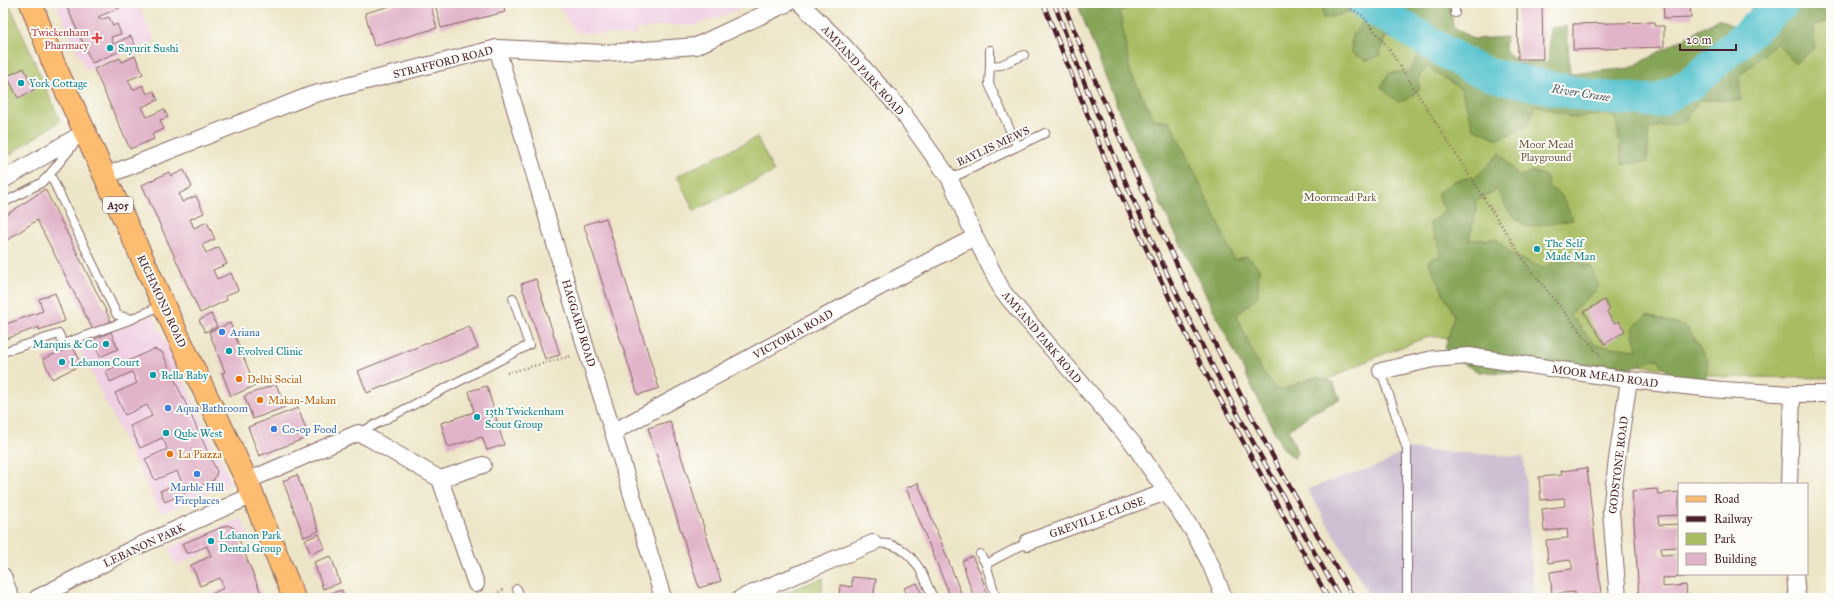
<svg xmlns="http://www.w3.org/2000/svg" width="1834" height="601" font-family="'IM FELL Great Primer',serif">
  <style>
    .built { fill: #f0d0e5 }
    .industrial { fill: #cebed2 }
    .green { fill: #a8bd62; stroke: #796e46 }
    .forest { fill: #86a458; stroke: #686242 }
    .lines { fill: none; stroke-linecap: round; stroke-linejoin: round }
    .river { stroke: #57c3cf; stroke-width: 33 }
    .building { fill: #e1b3c9 }
    .service-casing { stroke: #836462; stroke-width: 10 }
    .minor-casing { stroke: #836462; stroke-width: 18 }
    .primary-casing { stroke: #836462; stroke-width: 24 }
    .path { stroke: #836462; stroke-width: 2.5; stroke-dasharray: 1 3; stroke-linecap: butt }
    .service { stroke: #fff; stroke-width: 8 }
    .minor { stroke: #fff; stroke-width: 16 }
    .primary { stroke: #febc70; stroke-width: 22 }
    .rail-casing { stroke: #4a1f2b; stroke-width: 4.5 }
    .rail { stroke: #fdfcf7; stroke-width: 3; stroke-dasharray: 9; stroke-linecap: butt }
    .health-dot { fill: #e0444e; stroke: #fdfcf7; stroke-width: 1.5 }
    .culture-dot { fill: #0f9aa8; stroke: #fdfcf7; stroke-width: 1.5 }
    .shop-dot { fill: #3f7fe0; stroke: #fdfcf7; stroke-width: 1.5 }
    .food-dot { fill: #e8710a; stroke: #fdfcf7; stroke-width: 1.5 }
    .labels { text-anchor: middle; stroke-width: 4; stroke-linejoin: round; paint-order: stroke }
    .shield { fill: #fdfcf7; stroke: #806168; stroke-width: 1 }
    .shield-label { font-size: 10px; font-weight: bold; fill: #4a1f2b }
    .health-label { font-size: 11px; fill: #be3a42; stroke: #fdfcf7; text-anchor: end }
    .culture-label { font-size: 11px; fill: #0d838f; stroke: #fdfcf7; text-anchor: start }
    .street-label { font-size: 11px; fill: #4a1f2b; stroke: #fdfcf7 }
    .park-label { font-size: 11px; fill: #6b563e; stroke: #fdfcf7 }
    .shop-label { font-size: 11px; fill: #366cbe; stroke: #fdfcf7; text-anchor: start }
    .food-label { font-size: 11px; fill: #c56008; stroke: #fdfcf7; text-anchor: start }
    .water-label { font-size: 12px; font-style: italic; fill: #4f5864; stroke: #fdfcf7 }
  </style>
  <rect width="100%" height="100%" fill="#fdfcf7"/>
  <filter id="ink" filterUnits="userSpaceOnUse"><feTurbulence type="fractalNoise" baseFrequency=".025" numOctaves="2"/><feDisplacementMap in="SourceGraphic" scale="8" xChannelSelector="R" yChannelSelector="G"/><feConvolveMatrix kernelMatrix="1 2 1 2 8 2 1 2 1" color-interpolation-filters="sRGB"/></filter>
  <filter id="wash" filterUnits="userSpaceOnUse"><feTurbulence type="fractalNoise" baseFrequency=".012" numOctaves="4" result="noise"/><feDisplacementMap in="SourceGraphic" scale="16" xChannelSelector="R" yChannelSelector="G"/><feGaussianBlur stdDeviation="0.9" result="paint"/><feColorMatrix in="noise" values="0 0 0 0 0 0 0 0 0 0 0 0 0 0 0 0 0 1.4 0 .05"/><feComposite in="paint" operator="in"/></filter>
  <g filter="url(#wash)">
    <rect width="100%" height="100%" fill="#ede5c7"/>
    <g class="built">
      <polygon points="56,3 125,3 127,8 138,4 155,41 86,70"/>
      <polygon points="556,3 754,3 752,5 693,26 666,25 637,30 636,36 576,32"/>
      <polygon points="153,315 231,483 161,513 77,344"/>
      <polygon points="241,518 249,535 176,565 169,548"/>
    </g>
    <polygon class="industrial" points="1407,449 1524,457 1534,598 1371,598 1307,489 1383,464"/>
    <g class="green">
      <polygon points="3,3 9,3 60,121 3,159"/>
      <polygon points="1080,3 1338,3 1424,57 1572,109 1831,3 1831,378 1724,377 1429,336 1374,358 1268,407"/>
      <polygon points="757,137 774,172 694,211 677,176"/>
      <polygon points="823,578 821,598 781,598 781,594"/>
    </g>
    <g class="forest">
      <polygon points="1077,3 1139,3 1120,12 1130,71 1154,119 1170,121 1219,224 1234,260 1247,256 1259,268 1258,296 1237,315 1251,349 1262,370 1275,389 1283,389 1316,377 1333,382 1340,399 1310,414 1289,430 1297,452 1294,459 1282,447 1162,207 1126,129"/>
      <polygon points="1323,3 1450,3 1453,26 1473,39 1506,37 1505,50 1518,63 1548,62 1551,28 1567,26 1570,74 1630,68 1719,19 1738,28 1755,3 1831,3 1831,20 1814,25 1815,48 1795,63 1777,43 1739,76 1741,100 1698,100 1685,122 1649,128 1647,162 1622,164 1616,117 1604,114 1574,118 1536,105 1527,126 1498,139 1473,128 1461,89 1428,67 1420,74 1419,90 1408,99 1398,102 1381,87 1389,73 1410,71 1419,54 1395,38 1385,37 1379,56 1366,60 1351,52 1352,35 1365,20 1346,11 1340,15 1323,18"/>
      <polygon points="1500,153 1519,177 1532,171 1546,176 1549,187 1562,196 1573,220 1527,227 1509,212 1497,189 1476,201 1476,213 1469,240 1497,239 1512,255 1543,268 1566,257 1591,267 1599,287 1570,314 1595,345 1637,350 1632,328 1648,315 1688,328 1708,361 1706,378 1684,386 1668,374 1658,359 1626,369 1584,364 1567,375 1479,372 1451,357 1445,349 1454,315 1428,261 1442,255 1438,243 1429,224 1445,211 1437,194 1454,181 1477,176"/>
    </g>
    <g class="lines">
      <polyline class="river" points="1364,3 1472,68 1495,76 1595,97 1657,101 1692,83 1783,3"/>
    </g>
    <g id="blocks">
      <g class="building">
        <polygon points="65,3 119,3 121,7 98,17 100,20 109,17 113,26 117,24 121,34 111,37 113,44 131,36 135,45 92,63"/>
        <polygon points="401,3 430,3 437,28 374,46 365,13"/>
        <polygon points="435,3 503,3 505,12 441,28"/>
        <polygon points="1517,3 1542,3 1543,59 1518,59"/>
        <polygon points="1663,3 1690,3 1691,18 1664,19"/>
        <polygon points="1655,22 1655,26 1664,26 1664,47 1573,50 1573,24"/>
        <polygon points="135,56 143,74 128,80 133,90 143,85 147,94 154,91 158,100 142,107 147,117 164,109 168,117 160,120 164,129 152,134 154,139 130,149 94,69 120,58 122,62"/>
        <polygon points="24,68 34,90 18,98 7,76"/>
        <polygon points="184,170 192,187 179,194 182,202 196,196 204,213 190,219 194,228 207,222 215,239 202,245 206,253 219,247 227,264 213,270 217,279 231,273 238,290 225,296 227,300 200,313 142,185 169,172 171,176"/>
        <polygon points="45,189 111,321 93,330 37,220 3,243 3,217"/>
        <polygon points="606,218 659,388 638,395 584,225"/>
        <polygon points="536,279 560,355 545,359 521,284"/>
        <polygon points="55,293 65,321 39,330 39,327 3,340 3,325 43,311 39,299"/>
        <polygon points="1604,300 1610,310 1607,312 1614,323 1619,321 1625,331 1605,344 1584,312"/>
        <polygon points="211,314 217,327 205,332 199,320"/>
        <polygon points="230,323 255,386 231,396 222,373 225,372 209,332"/>
        <polygon points="469,326 478,348 367,393 358,371"/>
        <polygon points="111,332 118,349 100,357 93,340"/>
        <polygon points="73,346 81,365 52,379 43,359"/>
        <polygon points="154,349 162,352 217,472 214,480 165,502 160,491 182,482 179,476 177,471 155,480 145,459 167,449 165,443 162,438 140,448 130,426 152,416 147,405 125,415 115,393 137,383 132,372 110,382 106,371"/>
        <polygon points="276,384 285,407 253,419 244,396"/>
        <polygon points="487,386 504,445 487,450 482,437 448,447 441,423 474,412 469,391"/>
        <polygon points="298,408 309,437 259,456 248,427"/>
        <polygon points="670,421 721,581 699,588 648,428"/>
        <polygon points="1587,468 1601,594 1575,597 1575,592 1552,594 1550,572 1572,569 1572,565 1570,560 1548,563 1546,540 1568,538 1567,529 1544,531 1542,509 1565,506 1564,498 1541,500 1539,477 1562,475 1561,471"/>
        <polygon points="297,475 319,531 304,537 283,481"/>
        <polygon points="918,483 963,598 951,598 906,488"/>
        <polygon points="1657,489 1658,494 1679,492 1679,515 1658,516 1659,525 1679,524 1679,547 1661,548 1661,555 1679,554 1679,574 1685,574 1685,577 1663,578 1663,587 1686,585 1687,598 1639,598 1632,491"/>
        <polygon points="227,525 234,528 263,598 205,598 205,597 224,588 220,578 200,586 196,575 191,565 211,556 207,546 187,554 182,544"/>
        <polygon points="319,534 325,548 311,554 305,540"/>
        <polygon points="331,556 340,583 323,589 314,562"/>
        <polygon points="972,556 981,574 988,598 974,598 962,561"/>
        <polygon points="852,577 876,579 873,598 839,598 840,585 852,587"/>
        <polygon points="917,583 924,598 909,598 904,588"/>
        <polygon points="342,590 345,598 329,598 328,594"/>
      </g>
    </g>
  </g>
  <g filter="url(#ink)">
    <use href="#blocks" fill-opacity="0" stroke="#836462" stroke-width="1"/>
    <g class="lines">
      <g class="service-casing">
        <g id="service">
          <polyline points="1455,3 1455,13"/>
          <polyline points="990,50 990,66"/>
          <polyline points="75,143 50,174 117,315 132,319"/>
          <polyline points="1017,145 989,84 990,66 1001,65 1024,55"/>
          <polyline points="950,179 1045,133"/>
          <polyline points="3,203 41,183 50,174"/>
          <polyline points="3,352 59,334 63,344 132,319 162,305"/>
          <polyline points="1381,371 1407,449 1407,598"/>
          <polyline points="359,433 529,345 513,298"/>
          <path d="M873,543C879,544 886,543 892,545C916,553 924,577 933,598"/>
          <polyline points="980,554 986,564"/>
          <polyline points="517,589 520,598"/>
          <polyline points="996,598 986,564 1028,542"/>
        </g>
      </g>
      <g class="minor-casing">
        <g id="minor">
          <polyline points="800,3 844,46 900,109 950,179 975,237 1003,292 1132,442 1193,531 1210,563 1224,598"/>
          <polyline points="497,48 587,352 613,432 663,598"/>
          <polyline points="105,176 311,95 497,48 605,53 696,46 788,3"/>
          <polyline points="3,180 85,132"/>
          <polyline points="1381,371 1433,359 1469,356 1629,380 1722,390 1792,394 1831,394"/>
          <polyline points="613,432 872,291 975,237"/>
          <polyline points="440,479 483,465"/>
          <polyline points="247,481 358,433 369,438 440,479 476,584"/>
          <polyline points="1789,484 1792,394"/>
          <polyline points="1028,542 1166,492"/>
          <polyline points="1795,574 1797,598"/>
          <polyline points="3,576 11,598"/>
          <polyline points="37,598 132,549 253,495"/>
          <polyline points="741,598 873,543"/>
          <polyline points="1618,598 1611,511 1617,459 1629,380"/>
        </g>
      </g>
      <g class="primary-casing">
        <polyline id="primary" points="31,3 53,62 163,304 247,481 294,598"/>
      </g>
      <g class="path">
        <polyline points="1341,3 1363,16 1389,49 1528,267 1602,358"/>
        <polyline points="507,373 571,356"/>
        <polyline points="488,598 505,589"/>
      </g>
      <use href="#service" class="service"/>
      <use href="#minor" class="minor"/>
      <use href="#primary" class="primary"/>
      <g class="rail-casing">
        <g id="rail">
          <polyline points="1043,3 1109,169 1196,355 1328,598"/>
          <path d="M1054,3C1099,125 1150,244 1209,359C1250,440 1296,519 1340,598"/>
          <path d="M1063,3C1121,145 1183,285 1254,421C1285,481 1320,540 1354,598"/>
        </g>
      </g>
      <use href="#rail" class="rail"/>
    </g>
  </g>
  <path class="health-dot" d="M95 32h4v4h4v4h-4v4h-4v-4h-4v-4h4z"/>
  <g class="culture-dot">
    <circle cx="110" cy="48" r="4"/>
    <circle cx="21" cy="83" r="4"/>
    <circle cx="1537" cy="249" r="4"/>
    <circle cx="106" cy="344" r="4"/>
    <circle cx="229" cy="351" r="4"/>
    <circle cx="62" cy="362" r="4"/>
    <circle cx="153" cy="375" r="4"/>
    <circle cx="477" cy="417" r="4"/>
    <circle cx="166" cy="433" r="4"/>
    <circle cx="211" cy="541" r="4"/>
  </g>
  <g class="shop-dot">
    <circle cx="222" cy="332" r="4"/>
    <circle cx="168" cy="408" r="4"/>
    <circle cx="274" cy="429" r="4"/>
    <circle cx="197" cy="474" r="4"/>
  </g>
  <g class="food-dot">
    <circle cx="239" cy="379" r="4"/>
    <circle cx="260" cy="400" r="4"/>
    <circle cx="170" cy="454" r="4"/>
  </g>
  <g class="labels">
    <rect class="shield" x="103" y="197" width="30" height="16" rx="3"/>
    <g class="shield-label">
      <text x="118" y="209">A305</text>
    </g>
    <g class="health-label">
      <text x="89" y="36">Twickenham<tspan x="89" dy="13">Pharmacy</tspan></text>
    </g>
    <g class="culture-label">
      <text x="118" y="52">Sayurit Sushi</text>
      <text x="29" y="87">York Cottage</text>
      <text x="1545" y="247">The Self<tspan x="1545" dy="13">Made Man</tspan></text>
      <text x="98" y="348" text-anchor="end">Marquis &amp; Co</text>
      <text x="237" y="355">Evolved Clinic</text>
      <text x="70" y="366">Lebanon Court</text>
      <text x="161" y="379">Bella Baby</text>
      <text x="485" y="415">13th Twickenham<tspan x="485" dy="13">Scout Group</tspan></text>
      <text x="174" y="437">Qube West</text>
      <text x="219" y="539">Lebanon Park<tspan x="219" dy="13">Dental Group</tspan></text>
    </g>
    <g class="street-label">
      <text transform="translate(443 62) rotate(-14)" y="4">STRAFFORD ROAD</text>
      <text transform="translate(863 70) rotate(48)" y="4">AMYAND PARK ROAD</text>
      <text transform="translate(993 146) rotate(-25)" y="4">BAYLIS MEWS</text>
      <text transform="translate(162 301) rotate(65)" y="4">RICHMOND ROAD</text>
      <text transform="translate(579 323) rotate(73)" y="4">HAGGARD ROAD</text>
      <text transform="translate(793 334) rotate(-29)" y="4">VICTORIA ROAD</text>
      <text transform="translate(1042 337) rotate(50)" y="4">AMYAND PARK ROAD</text>
      <text transform="translate(1605 376) rotate(8)" y="4">MOOR MEAD ROAD</text>
      <text transform="translate(1618 465) rotate(-83)" y="4">GODSTONE ROAD</text>
      <text transform="translate(1097 517) rotate(-20)" y="4">GREVILLE CLOSE</text>
      <text transform="translate(144 545) rotate(-25)" y="4">LEBANON PARK</text>
    </g>
    <g class="park-label">
      <text x="1546" y="148">Moor Mead<tspan x="1546" dy="13">Playground</tspan></text>
      <text x="1340" y="201">Moormead Park</text>
    </g>
    <g class="shop-label">
      <text x="230" y="336">Ariana</text>
      <text x="176" y="412">Aqua Bathroom</text>
      <text x="282" y="433">Co-op Food</text>
      <text x="197" y="491" text-anchor="middle">Marble Hill<tspan x="197" dy="13">Fireplaces</tspan></text>
    </g>
    <g class="food-label">
      <text x="247" y="383">Delhi Social</text>
      <text x="268" y="404">Makan-Makan</text>
      <text x="178" y="458">La Piazza</text>
    </g>
    <g class="water-label">
      <text transform="translate(1581 93) rotate(9)" y="4">River Crane</text>
    </g>
  </g>
  <rect width="1834" height="601" fill="none" stroke="#fdfcf7" stroke-width="16"/>
  <rect x="1678" y="483" width="130" height="92" fill="#fdfcf7" stroke="#b5a4a5"/>
  <rect x="1686" y="496" width="20" height="6" fill="#febc70" stroke="#b5a4a5"/>
  <text x="1714" y="503" font-size="12" fill="#4a1f2b">Road</text>
  <rect x="1686" y="516" width="20" height="6" fill="#4a1f2b" stroke="#b5a4a5"/>
  <text x="1714" y="523" font-size="12" fill="#4a1f2b">Railway</text>
  <rect x="1686" y="533" width="20" height="12" fill="#a8bd62" stroke="#b5a4a5"/>
  <text x="1714" y="543" font-size="12" fill="#4a1f2b">Park</text>
  <rect x="1686" y="553" width="20" height="12" fill="#e1b3c9" stroke="#b5a4a5"/>
  <text x="1714" y="563" font-size="12" fill="#4a1f2b">Building</text>
  <path d="M1680 44v6h56v-6" fill="none" stroke="#4a1f2b" stroke-width="2"/>
  <text x="1686" y="44" font-size="12" fill="#4a1f2b" stroke="#fdfcf7" stroke-width="3" paint-order="stroke">20 m</text>
</svg>
